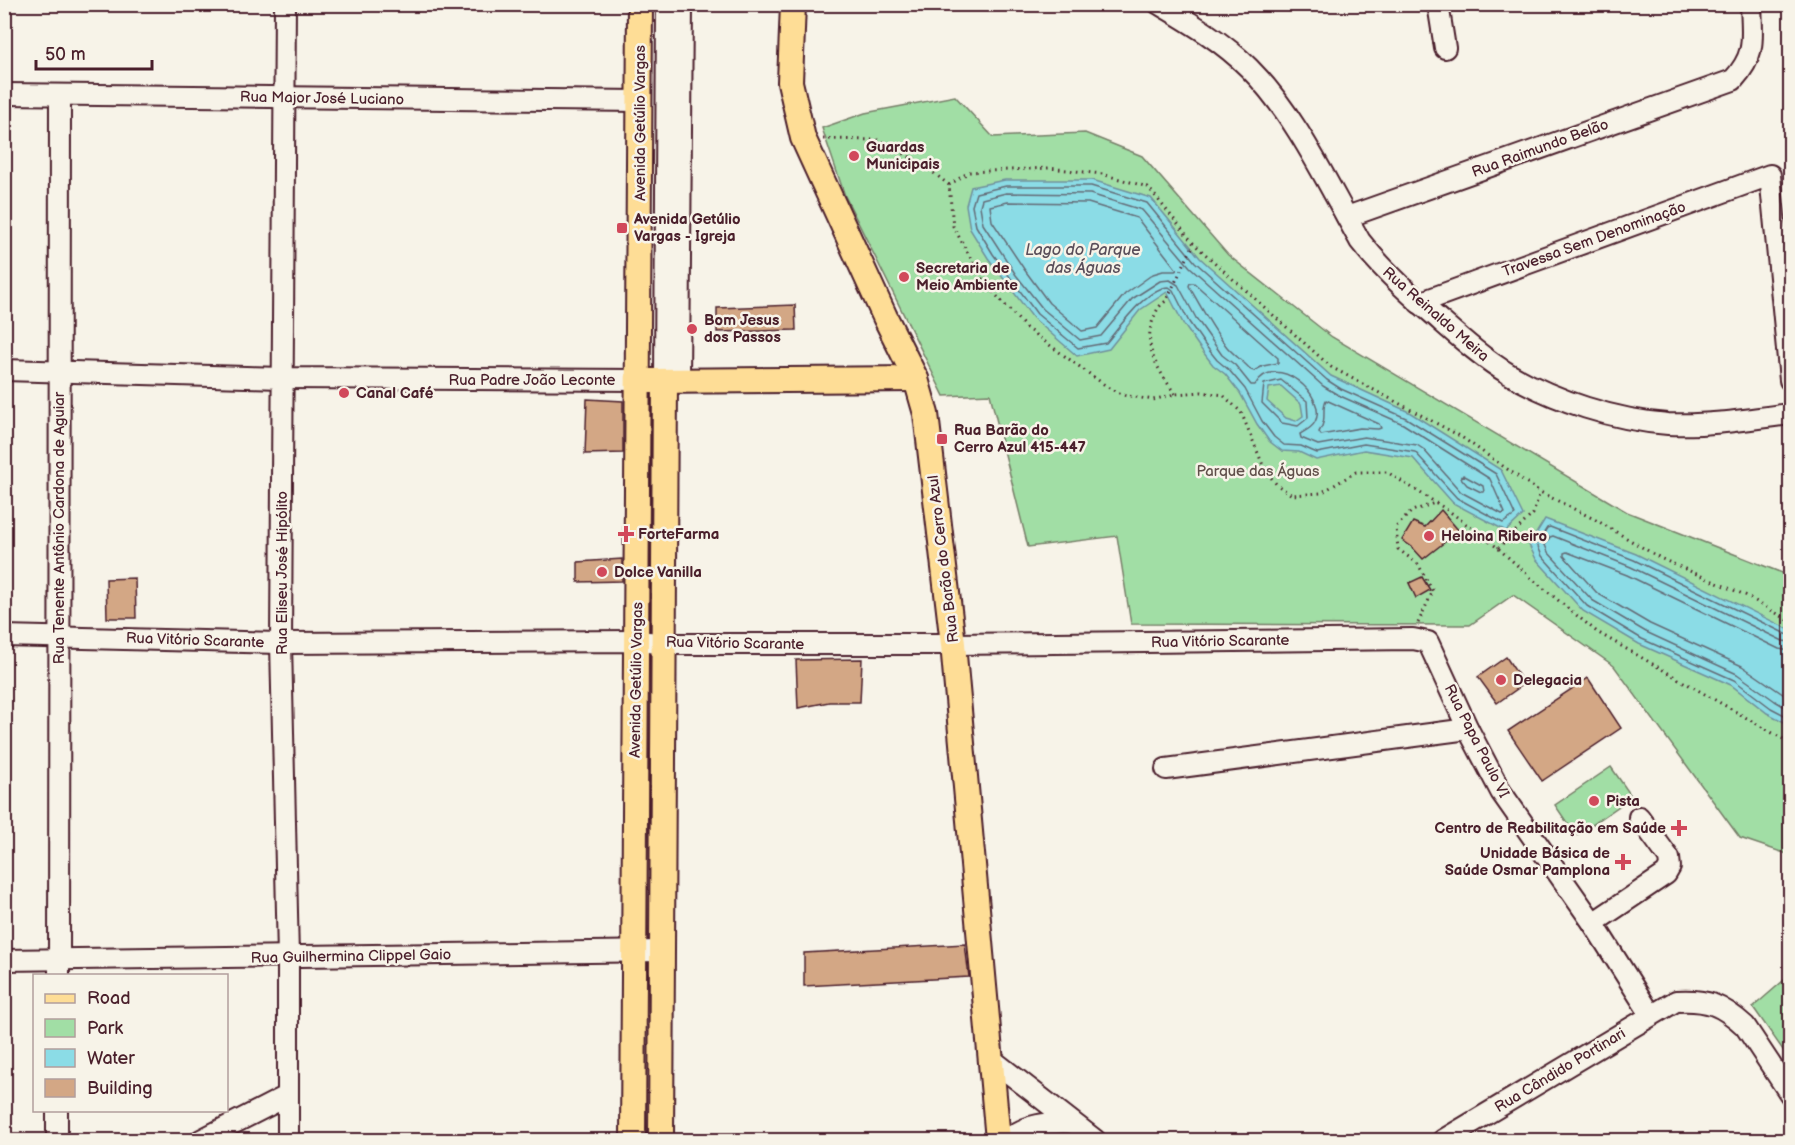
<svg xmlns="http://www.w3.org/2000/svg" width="1795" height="1145" font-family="'Balsamiq Sans',sans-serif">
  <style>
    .green { fill: #a1dea5; stroke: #767e68; stroke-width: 1.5 }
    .water { fill: #8bdce6; stroke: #71909b; stroke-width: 1.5; fill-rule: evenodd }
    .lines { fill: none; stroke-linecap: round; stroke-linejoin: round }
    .shore { stroke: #646b76; stroke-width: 1.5 }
    .building { fill: #d3a785; stroke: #4a1f2b; stroke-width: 1.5 }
    .minor-casing { stroke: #4a1f2b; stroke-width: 24 }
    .major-casing { stroke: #4a1f2b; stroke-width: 28 }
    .path { stroke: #4a1f2b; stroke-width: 3; stroke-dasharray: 1.5 4.5; stroke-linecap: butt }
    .minor { stroke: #f7f3e8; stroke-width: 20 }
    .major { stroke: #fedd96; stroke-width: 24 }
    .poi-dot { fill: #d1495b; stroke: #f7f3e8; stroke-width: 2 }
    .labels { text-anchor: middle; stroke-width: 5; stroke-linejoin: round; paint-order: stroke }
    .street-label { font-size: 15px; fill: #4a1f2b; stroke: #f7f3e8 }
    .poi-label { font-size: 15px; font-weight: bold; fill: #4a1f2b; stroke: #f7f3e8; text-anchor: start }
    .park-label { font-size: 15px; fill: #604f4a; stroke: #f7f3e8 }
    .water-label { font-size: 16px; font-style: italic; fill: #5a4e5a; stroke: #f7f3e8 }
  </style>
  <rect width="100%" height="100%" fill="#f7f3e8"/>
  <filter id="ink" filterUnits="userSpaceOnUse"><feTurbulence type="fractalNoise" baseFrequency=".0167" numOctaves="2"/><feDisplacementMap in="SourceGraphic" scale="12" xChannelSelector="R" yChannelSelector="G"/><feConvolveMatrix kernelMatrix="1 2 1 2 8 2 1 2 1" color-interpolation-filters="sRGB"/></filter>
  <g filter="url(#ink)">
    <g class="green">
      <polygon points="955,96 993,137 1085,133 1142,156 1228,255 1332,337 1627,512 1790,576 1790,855 1740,838 1614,666 1513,595 1470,625 1131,624 1117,536 1028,547 990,394 944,396 845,196 822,128 865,113"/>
      <polygon points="1611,767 1632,797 1576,836 1555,805"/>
      <polygon points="1790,975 1790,1060 1753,1007"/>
    </g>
    <g class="water">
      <path d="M1005,180H1092L1151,198L1200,258L1331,376L1409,412L1501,470L1523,515L1506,531L1453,503L1413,458L1364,450L1316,460L1299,452L1282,451L1269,441L1257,424L1240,393L1225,374L1213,365L1200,348L1184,325L1167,292L1140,310L1109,349L1077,356L1033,318L988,258L970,229L966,205L971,187ZM1281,386L1301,404L1303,416L1296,421L1286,418L1267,401L1269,388Z"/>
      <polygon points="1545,519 1636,554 1790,630 1790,725 1767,713 1731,685 1639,644 1583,611 1536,559 1529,545"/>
    </g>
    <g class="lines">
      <g class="shore">
        <path d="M1006,186H1091L1147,203L1195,262L1327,380L1341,389L1406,418L1496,474L1515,515L1503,523L1457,498L1415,452L1364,444L1317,453L1301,446L1284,445L1274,437L1262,421L1245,389L1229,370L1217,360L1205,345L1189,322L1173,290L1169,287C1147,287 1119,328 1106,343L1078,348L1037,314L993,254L976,226L972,206L976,193Z"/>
        <path d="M1006,193L1090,194L1142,210L1190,267L1323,386L1338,395L1403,424L1490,479L1505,513L1502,514L1461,492L1423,449L1417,445L1364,437L1318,445L1301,438L1300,434C1305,431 1312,428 1315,422C1329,396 1275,350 1255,385H1251L1235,365L1222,355L1196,318L1178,285L1170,280L1160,281L1132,299L1101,336L1080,340L1043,309L1016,275L983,224L980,206L982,199Z"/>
        <polygon points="1008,202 1088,203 1137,218 1177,270 1175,271 1163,271 1153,274 1125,294 1097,328 1082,331 1049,303 1024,269 992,221 990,206"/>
        <path d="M1190,283H1194L1278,358V363L1263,366L1254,371L1251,370C1244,362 1234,355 1227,347C1212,328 1201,307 1189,286Z"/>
        <polygon points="1281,380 1307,401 1308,418 1298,426 1282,423 1262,403 1264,384"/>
        <path d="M1326,400L1379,424L1381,428L1378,429L1360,428L1321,435L1319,432C1328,418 1321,410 1326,400Z"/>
        <polygon points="1463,475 1483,486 1484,492 1481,492 1467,485 1461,478"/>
        <polyline points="1790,635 1786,634 1634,560 1550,527 1547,528 1537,544 1542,556 1587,606 1642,639 1734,680 1771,708 1790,718"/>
        <polyline points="1790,642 1783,641 1631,567 1553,536 1550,537 1545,545 1548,552 1592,600 1646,632 1737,674 1775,701 1790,710"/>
        <polyline points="1790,651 1779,649 1627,575 1567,552 1564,553 1564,556 1597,593 1650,624 1742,666 1790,699"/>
      </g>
    </g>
    <g class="building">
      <polygon points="795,305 796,330 717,332 717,308"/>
      <polygon points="587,399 623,401 623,453 585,454"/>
      <polygon points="1441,510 1459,531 1423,559 1412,547 1402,540 1413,522 1425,527"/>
      <polygon points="622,559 622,581 578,582 578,562"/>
      <polygon points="1422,577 1430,590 1416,598 1409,583"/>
      <polygon points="135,578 136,618 107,618 106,579"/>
      <polygon points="1506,657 1524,684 1497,703 1478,677"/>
      <polygon points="862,659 860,702 829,702 798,708 796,660"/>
      <polygon points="1588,678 1621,728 1542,781 1508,731"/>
      <polygon points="965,944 969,977 804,986 804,953"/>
    </g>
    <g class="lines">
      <g class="minor-casing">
        <g id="minor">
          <polyline points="285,4 281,643 288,957 288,1140"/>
          <path d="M1159,4C1191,23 1222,41 1249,68C1296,115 1327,183 1360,241C1382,269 1407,292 1434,315C1457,335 1482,358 1509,374C1556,401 1614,420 1668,424C1709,426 1751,419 1790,414"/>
          <polyline points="1438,4 1445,48"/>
          <polyline points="4,94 640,101"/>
          <path d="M1347,217L1733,80C1757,54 1752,38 1751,4"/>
          <polyline points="1419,303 1770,175 1790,380"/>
          <polyline points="4,370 283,378 638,380"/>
          <polyline points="679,380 682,4"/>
          <polyline points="665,381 667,4"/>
          <polyline points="4,636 281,643 636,641 672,644 953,644 1413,639 1428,642 1468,729 1501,792 1593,923 1651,1015"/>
          <polyline points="1166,769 1468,729"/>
          <polyline points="1593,923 1666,874 1670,867 1669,858 1639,817"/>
          <polyline points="4,960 662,951"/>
          <polyline points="59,976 60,95"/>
          <polyline points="991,1059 1095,1140"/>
          <polyline points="57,1140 57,1110"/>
          <polyline points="201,1140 287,1096"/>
          <path d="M1007,1140C1026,1124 1048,1122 1072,1123"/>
          <path d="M1443,1140L1676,1001C1708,999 1722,1005 1745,1026L1790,1094"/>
        </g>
      </g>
      <g class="major-casing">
        <g id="major">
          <polyline points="793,4 790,82 803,138 885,317 916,379 926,414 953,644 998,1140"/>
          <polyline points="649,381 916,379"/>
          <polyline points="633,1140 640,4"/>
          <polyline points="661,1140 665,381"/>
        </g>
      </g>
      <g class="path">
        <polyline points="823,139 879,140 921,163 949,185 953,226 984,282 1026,328 1109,388 1123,395 1153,400 1175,394 1202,392 1223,395 1241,412 1265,470 1277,485 1292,495 1321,493 1356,472 1387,472 1449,511 1498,548 1531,578 1597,632 1790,743"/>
        <polyline points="949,185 969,172 1049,168 1102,174 1148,187 1194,244 1331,367 1460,436 1540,492 1596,520 1662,559 1745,595 1790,621"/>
        <path d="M1175,394C1160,372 1142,348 1153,320C1156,312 1158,306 1166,301L1194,244"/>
        <polyline points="1498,548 1533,514 1540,492"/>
        <polyline points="1418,623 1433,591 1418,564 1398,549 1396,527 1412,511 1435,503"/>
      </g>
      <use href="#minor" class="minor"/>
      <use href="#major" class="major"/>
    </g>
  </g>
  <g class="poi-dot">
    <circle cx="854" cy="156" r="6"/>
    <rect x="616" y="222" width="12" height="12" rx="3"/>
    <circle cx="904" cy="277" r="6"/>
    <circle cx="692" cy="329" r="6"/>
    <circle cx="344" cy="393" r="6"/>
    <rect x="936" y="433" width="12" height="12" rx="3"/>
    <path d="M623 525h6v6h6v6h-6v6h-6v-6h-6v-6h6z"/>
    <circle cx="1429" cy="536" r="6"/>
    <circle cx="602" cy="572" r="6"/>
    <circle cx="1501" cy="680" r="6"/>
    <circle cx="1594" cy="801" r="6"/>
    <path d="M1676 819h6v6h6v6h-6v6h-6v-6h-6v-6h6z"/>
    <path d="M1620 853h6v6h6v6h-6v6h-6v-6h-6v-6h6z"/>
  </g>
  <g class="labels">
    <g class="street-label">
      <text transform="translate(322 98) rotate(1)" y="5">Rua Major José Luciano</text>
      <text transform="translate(640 123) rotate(-90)" y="5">Avenida Getúlio Vargas</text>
      <text transform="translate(1540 148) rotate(-20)" y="5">Rua Raimundo Belão</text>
      <text transform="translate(1594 239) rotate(-20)" y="5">Travessa Sem Denominação</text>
      <text transform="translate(1436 314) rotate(41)" y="5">Rua Reinaldo Meira</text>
      <text x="532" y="385">Rua Padre João Leconte</text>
      <text transform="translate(59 528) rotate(-90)" y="5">Rua Tenente Antônio Cardona de Aguiar</text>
      <text transform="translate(943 559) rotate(-97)" y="5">Rua Barão do Cerro Azul</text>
      <text transform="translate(282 573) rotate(-90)" y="5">Rua Eliseu José Hipólito</text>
      <text transform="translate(195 640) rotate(2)" y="5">Rua Vitório Scarante</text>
      <text transform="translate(1220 641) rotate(-1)" y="5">Rua Vitório Scarante</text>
      <text transform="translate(735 643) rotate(1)" y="5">Rua Vitório Scarante</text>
      <text transform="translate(636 680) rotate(-89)" y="5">Avenida Getúlio Vargas</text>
      <text transform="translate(1477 741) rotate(63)" y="5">Rua Papa Paulo VI</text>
      <text transform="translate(351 956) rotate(-1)" y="5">Rua Guilhermina Clippel Gaio</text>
      <text transform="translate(1560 1070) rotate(-31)" y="5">Rua Cândido Portinari</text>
    </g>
    <g class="poi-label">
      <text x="866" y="152">Guardas<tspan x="866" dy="17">Municipais</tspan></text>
      <text x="634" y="224">Avenida Getúlio<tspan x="634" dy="17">Vargas - Igreja</tspan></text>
      <text x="916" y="273">Secretaria de<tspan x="916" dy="17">Meio Ambiente</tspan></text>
      <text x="704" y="325">Bom Jesus<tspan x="704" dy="17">dos Passos</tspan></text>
      <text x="356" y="398">Canal Café</text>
      <text x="954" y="435">Rua Barão do<tspan x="954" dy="17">Cerro Azul 415-447</tspan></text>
      <text x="638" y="539">ForteFarma</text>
      <text x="1441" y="541">Heloina Ribeiro</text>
      <text x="614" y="577">Dolce Vanilla</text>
      <text x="1513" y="685">Delegacia</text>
      <text x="1606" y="806">Pista</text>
      <text x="1666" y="833" text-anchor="end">Centro de Reabilitação em Saúde</text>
      <text x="1610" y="858" text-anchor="end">Unidade Básica de<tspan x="1610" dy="17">Saúde Osmar Pamplona</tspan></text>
    </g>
    <g class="park-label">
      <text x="1258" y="476">Parque das Águas</text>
    </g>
    <g class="water-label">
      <text x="1083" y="255">Lago do Parque<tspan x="1083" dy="18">das Águas</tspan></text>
    </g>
  </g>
  <rect width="1795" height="1145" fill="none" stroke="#f7f3e8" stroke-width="24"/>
  <rect x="12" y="12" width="1771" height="1121" fill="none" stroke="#4a1f2b" stroke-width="2" filter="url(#ink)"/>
  <rect x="33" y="974" width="195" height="138" fill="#f7f3e8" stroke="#b29e9c" stroke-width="1.5"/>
  <rect x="45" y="994" width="30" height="9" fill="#fedd96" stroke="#b29e9c" stroke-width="1.5"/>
  <text x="87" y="1004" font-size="18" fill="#4a1f2b">Road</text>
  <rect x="45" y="1019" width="30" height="18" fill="#a1dea5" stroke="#b29e9c" stroke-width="1.5"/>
  <text x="87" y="1034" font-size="18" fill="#4a1f2b">Park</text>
  <rect x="45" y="1049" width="30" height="18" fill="#8bdce6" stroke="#b29e9c" stroke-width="1.5"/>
  <text x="87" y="1064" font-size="18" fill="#4a1f2b">Water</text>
  <rect x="45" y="1079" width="30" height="18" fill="#d3a785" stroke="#b29e9c" stroke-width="1.5"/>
  <text x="87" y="1094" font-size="18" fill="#4a1f2b">Building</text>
  <path d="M36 60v9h116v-9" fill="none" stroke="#4a1f2b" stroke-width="3"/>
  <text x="45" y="60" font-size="18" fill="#4a1f2b" stroke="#f7f3e8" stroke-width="4.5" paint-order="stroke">50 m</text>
</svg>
